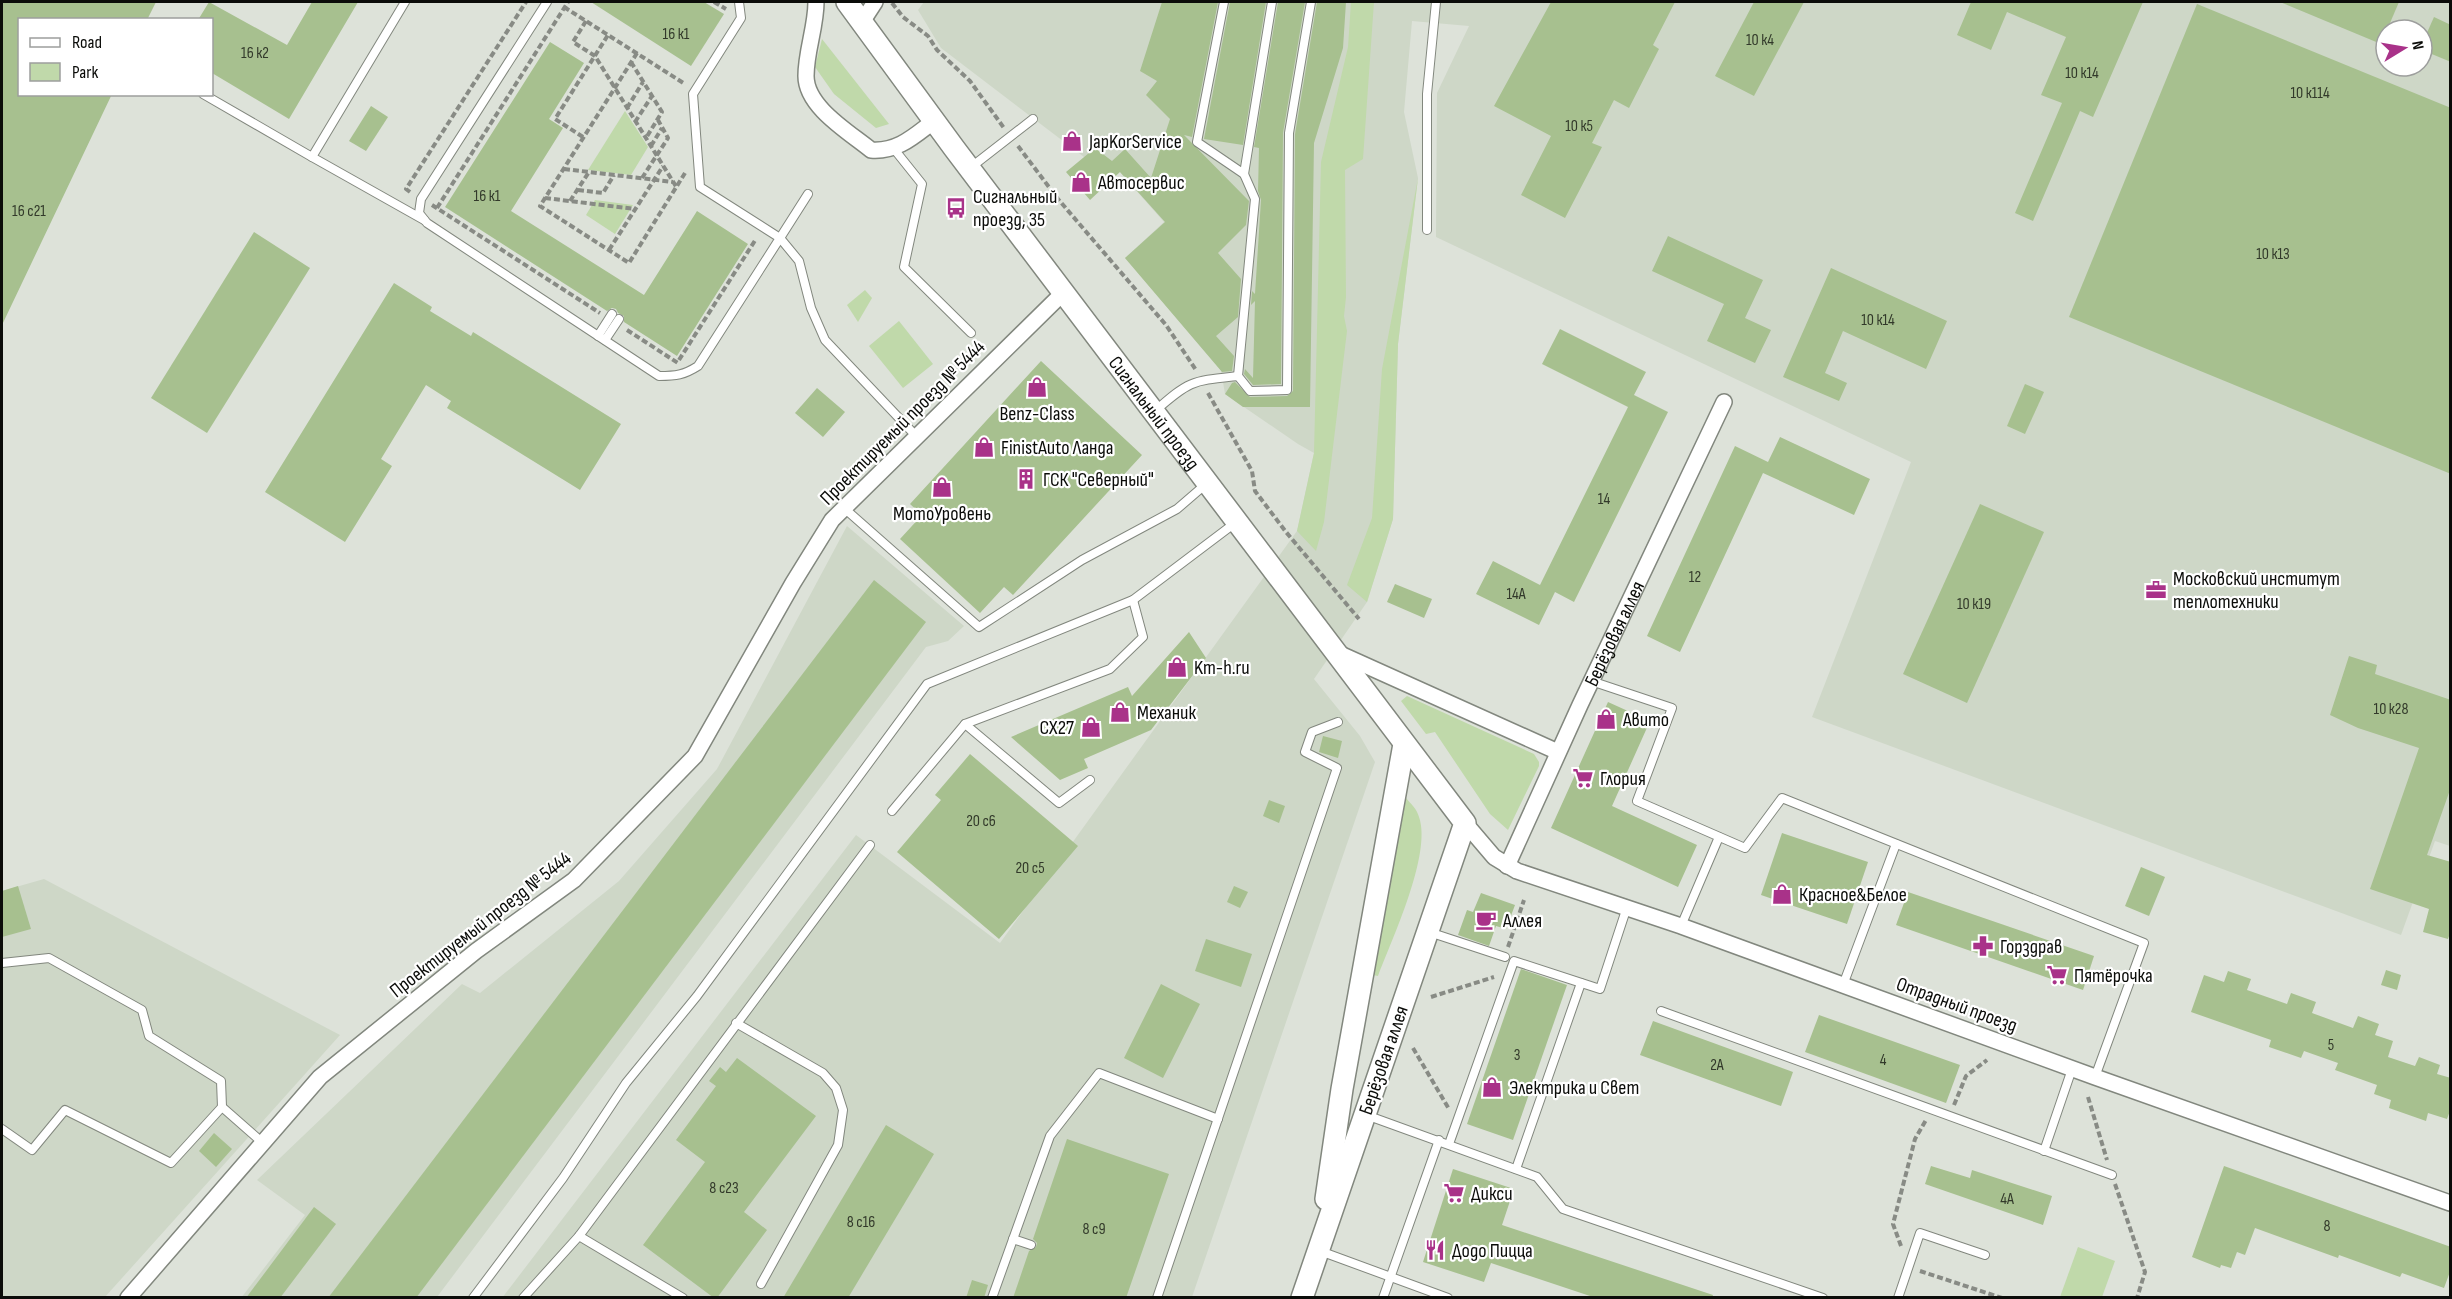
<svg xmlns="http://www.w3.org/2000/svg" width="2452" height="1299" font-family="'Sofia Sans Condensed',sans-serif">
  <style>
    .built { fill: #ced7c7; fill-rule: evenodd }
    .green { fill: #c0d9aa }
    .building { fill: #a7c08f }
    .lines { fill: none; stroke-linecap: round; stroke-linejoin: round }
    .lane-casing { stroke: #82877e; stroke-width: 10 }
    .street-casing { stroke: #82877e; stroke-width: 18 }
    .secondary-casing { stroke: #82877e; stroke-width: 24 }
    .path { stroke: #888b85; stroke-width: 4; stroke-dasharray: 6 3; stroke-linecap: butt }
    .lane { stroke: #fff; stroke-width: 8 }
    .street { stroke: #fff; stroke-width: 15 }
    .secondary { stroke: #fff; stroke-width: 21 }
    .labels { text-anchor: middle; stroke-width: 4.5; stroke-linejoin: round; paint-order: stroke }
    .number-label { font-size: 16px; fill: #32392a }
    .poi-label { font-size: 20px; fill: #0b0c09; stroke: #fff; text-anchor: start }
    .street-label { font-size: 20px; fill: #0b0c09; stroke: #fff }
  </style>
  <rect width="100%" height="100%" fill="#dde2d9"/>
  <g class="built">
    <path d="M924,2H2450V846L2435,841L2401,935L1812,717L1911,462L1436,237L1437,93L1469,26L1412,21L1404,112L1418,178L1398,344L1393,519L1367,602L1314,679L1360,736L1375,762L1192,1297L502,1298L856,835L1000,943L1297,531L1314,453L1298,444L1225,394L1221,370L1125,258L1164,222L1111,162L1084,157L941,48L918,10ZM2386,30H2422V66H2386Z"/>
    <polygon points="847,526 964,626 948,641 926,647 437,1297 241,1298 305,1215 257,1180 462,984 480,993 619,881 717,769"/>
    <polygon points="44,879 340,1035 105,1297 2,1298 2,891"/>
  </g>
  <g class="green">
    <polygon points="1351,2 1374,2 1363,159 1345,170 1346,297 1344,316 1347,331 1324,522 1316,551 1297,531 1314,453 1321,162 1348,47"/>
    <polygon points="822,39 889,124 876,128 834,94 815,67"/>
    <polygon points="625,111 648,147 631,175 588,170"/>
    <polygon points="1418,178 1398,344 1393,519 1367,602 1347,585 1372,518 1382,369"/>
    <polygon points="595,200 633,205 615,234 586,215"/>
    <polygon points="865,290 872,298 858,322 847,305"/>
    <polygon points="899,321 933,364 903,388 869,346"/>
    <polygon points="1407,696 1534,754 1539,762 1539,766 1508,830 1490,814 1435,732 1426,734 1401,701"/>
    <path d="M1406,798C1411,804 1417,809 1419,817C1432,854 1392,939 1378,976L1373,975Z"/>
    <polygon points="2078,1247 2115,1261 2102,1297 2060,1297"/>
  </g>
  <g class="building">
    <polygon points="2,2 156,2 147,20 20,20 20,94 112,94 2,325"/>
    <polygon points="209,2 287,45 312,2 358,2 289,119 212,73 212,20 198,20"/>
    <polygon points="591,2 704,2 724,14 691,66"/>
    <polygon points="1162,2 1218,2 1192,137 1184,135 1249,201 1246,225 1218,253 1241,279 1238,317 1216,336 1234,356 1232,371 1222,372 1125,258 1165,222 1120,172 1090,200 1066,172 1095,148 1112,161 1125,149 1151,178 1170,119 1146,95 1157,81 1140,71"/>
    <polygon points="1230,2 1266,2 1243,145 1204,139"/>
    <polygon points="1278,2 1305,2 1283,133 1281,384 1253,385 1244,374 1245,369 1253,378 1255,301 1251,305 1252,291 1255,294 1261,200 1258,191 1259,148 1254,147"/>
    <polygon points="1317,2 1346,2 1343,48 1314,143 1310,407 1243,407 1225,394 1232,383 1235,382 1250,397 1287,396 1293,391 1295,134"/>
    <polygon points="1551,2 1675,2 1653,45 1659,49 1629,108 1614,100 1592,143 1602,147 1565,218 1521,195 1551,136 1494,106"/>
    <polygon points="1754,2 1804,2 1754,96 1715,76"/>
    <polygon points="1971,2 2143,2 2093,117 2080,111 2033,221 2015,213 2062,103 2041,95 2066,37 2007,12 1991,50 1957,35"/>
    <polygon points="2280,2 2399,2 2381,44"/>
    <polygon points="2197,4 2451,108 2451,474 2069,317"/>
    <polygon points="2434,17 2451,25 2451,62 2422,50 2422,44"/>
    <polygon points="550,42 584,63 549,119 563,128 511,211 644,295 697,211 748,244 677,356 624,322 624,316 618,313 616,309 612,308 607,311 445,207"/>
    <polygon points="371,106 388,117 366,151 349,141"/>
    <polygon points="254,232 310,268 207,433 151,398"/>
    <polygon points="1668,236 1763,280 1745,318 1771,330 1755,363 1707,341 1724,304 1652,271"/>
    <polygon points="1831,268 1947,321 1926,369 1843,331 1825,373 1847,383 1839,401 1783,377"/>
    <polygon points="394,283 432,307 430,311 471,336 473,332 621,424 580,490 447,408 451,401 426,385 381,459 392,466 345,542 265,492"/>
    <polygon points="1560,329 1646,372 1634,395 1668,412 1574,602 1555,592 1539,625 1476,594 1493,561 1540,585 1628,407 1542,364"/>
    <polygon points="1041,361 1142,455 1013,595 1004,587 980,613 900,539 922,515 910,504"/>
    <polygon points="2025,384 2044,392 2025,434 2007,426"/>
    <polygon points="817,388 845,412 823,437 795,413"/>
    <polygon points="1780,437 1870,479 1854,515 1763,473 1680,652 1647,636 1735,446 1768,462"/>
    <polygon points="1980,504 2044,532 1967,703 1903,674"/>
    <polygon points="874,580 926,622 416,1298 328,1298"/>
    <polygon points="1395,584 1432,599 1424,618 1387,602"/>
    <polygon points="1189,632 1206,658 1151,730 1084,759 1088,768 1060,780 1011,737 1128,687 1132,696"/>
    <polygon points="2349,656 2377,665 2375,674 2451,700 2451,787 2427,855 2451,862 2451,930 2448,939 2423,932 2429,909 2370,889 2419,748 2358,728 2330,715"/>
    <polygon points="1608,702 1650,721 1612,806 1697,845 1678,887 1551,828"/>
    <polygon points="1323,736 1342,741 1338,758 1319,752"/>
    <polygon points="970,754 1078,846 999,939 897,852 941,800 935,795"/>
    <polygon points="1269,800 1285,806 1279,823 1263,816"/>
    <polygon points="1782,833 1868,862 1847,924 1761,895"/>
    <polygon points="2141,867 2165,877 2149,916 2125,906"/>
    <polygon points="18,886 31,929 2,937 2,891"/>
    <polygon points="1234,886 1248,892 1240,908 1227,902"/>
    <polygon points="1908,892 2094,956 2083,990 1896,925"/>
    <polygon points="1481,893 1515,905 1506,929 1496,926 1489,946 1458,935 1467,910 1473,912"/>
    <polygon points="1206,939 1252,954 1241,987 1195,971"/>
    <polygon points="1521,969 1567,985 1513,1140 1467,1124"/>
    <polygon points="2386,970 2401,975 2397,990 2381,985"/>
    <polygon points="2228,971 2251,979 2247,990 2287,1004 2291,993 2316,1002 2312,1013 2353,1028 2358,1016 2379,1024 2375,1035 2393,1041 2388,1057 2415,1066 2419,1057 2440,1065 2437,1074 2451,1078 2451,1108 2447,1119 2428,1113 2426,1121 2389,1108 2391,1100 2374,1094 2377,1085 2335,1070 2338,1063 2304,1051 2301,1058 2269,1047 2271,1040 2191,1012 2204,975 2224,982"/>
    <polygon points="1161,984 1200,1004 1163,1078 1124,1058"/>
    <polygon points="1819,1015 1960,1065 1946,1103 1805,1052"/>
    <polygon points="1653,1021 1793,1072 1781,1106 1640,1055"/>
    <polygon points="737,1058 816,1116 744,1212 767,1230 717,1298 714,1298 643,1245 705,1162 676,1140 716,1086 709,1081 720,1067 726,1072"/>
    <polygon points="886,1125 934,1154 848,1298 783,1298"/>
    <polygon points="214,1133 232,1149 216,1167 199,1151"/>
    <polygon points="1067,1139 1169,1174 1126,1298 1013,1298 1029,1251 1036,1247 1037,1243 1033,1239"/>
    <polygon points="1931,1166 1970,1178 1972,1170 2052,1196 2043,1225 1925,1184"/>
    <polygon points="2224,1166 2451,1247 2451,1269 2444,1288 2402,1273 2400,1277 2339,1255 2338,1258 2255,1228 2245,1255 2237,1252 2231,1268 2221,1265 2220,1268 2192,1257"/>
    <polygon points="1453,1169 1514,1189 1502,1225 1713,1295 1712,1298 1596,1298 1491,1263 1484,1282 1423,1262"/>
    <polygon points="314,1207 336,1224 280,1298 246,1298"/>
    <polygon points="972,1280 988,1285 984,1298 966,1298"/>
  </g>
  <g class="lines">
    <g class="lane-casing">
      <g id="lane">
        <path d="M547,2L421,199L419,213L427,223L659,376C676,376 684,375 698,366L780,238L700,187L693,94L741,18L739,2"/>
        <polyline points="1224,2 1197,142 1244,174"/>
        <polyline points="1272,2 1244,174 1255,199 1238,376 1250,391 1287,390 1289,133 1311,2"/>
        <polyline points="203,94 312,157 405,2"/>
        <polyline points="894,149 922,184 904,267 971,333"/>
        <polyline points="312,157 424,220"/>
        <polyline points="970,168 1033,119"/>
        <polyline points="808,194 780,238 799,261 811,308 825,340 917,437"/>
        <polyline points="1427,230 1427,94 1436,2"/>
        <polyline points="598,336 612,314"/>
        <polyline points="605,340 619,319"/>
        <path d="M1155,411C1190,380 1192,381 1238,376"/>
        <polyline points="844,508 979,627 1082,560 1177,509 1206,484"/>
        <polyline points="1591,681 1672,708 1637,801 1745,848 1782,798 2144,943 2095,1077"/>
        <polyline points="965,724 1059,803 1090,780"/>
        <polyline points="892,811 965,724 1110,669 1143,637 1133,600"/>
        <polyline points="1681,926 1719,837"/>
        <polyline points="1429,932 1505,957"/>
        <polyline points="2,963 49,958 142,1010 149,1036 221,1081 222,1107"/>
        <polyline points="1843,985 1896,844"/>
        <polyline points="1661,1011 2112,1175"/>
        <polyline points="736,1023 823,1073 836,1088 843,1110 838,1145 761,1284"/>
        <polyline points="1366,1115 1537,1177 1563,1209 1823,1298"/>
        <polyline points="2,1129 32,1150 65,1110 171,1163 222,1107 263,1143"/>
        <polyline points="1449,1144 1514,961 1600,989 1627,907"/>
        <polyline points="2044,1151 2072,1069"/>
        <polyline points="1516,1169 1581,983"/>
        <polyline points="579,1236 683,1298"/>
        <polyline points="1013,1239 1031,1245"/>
        <polyline points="1320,1251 1448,1298"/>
        <polyline points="473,1298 563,1178 626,1083 697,996 927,684 1133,600 1235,523"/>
        <polyline points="523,1298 579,1236 870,845"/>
        <polyline points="992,1298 1050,1136 1099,1073 1218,1119"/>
        <polyline points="1157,1298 1337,768 1305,752 1312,732 1338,722"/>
        <polyline points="1383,1298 1439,1140"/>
        <polyline points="1898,1298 1920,1233 1985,1255"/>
      </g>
    </g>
    <g class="street-casing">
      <g id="street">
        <path d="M816,2C816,27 806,51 806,76C806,107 849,132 871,150C898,152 914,136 934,121"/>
        <polyline points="862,22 875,2"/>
        <polyline points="1338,653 1558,752"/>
        <polyline points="1465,823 1494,857 1517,871 1681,926 2095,1077 2450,1203"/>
        <path id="s1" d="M1507,866L1580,705L1724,402"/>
        <polyline points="128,1298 320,1077 476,951 574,880 695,756 793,583 832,520 1064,292"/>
      </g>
    </g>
    <g class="secondary-casing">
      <g id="secondary">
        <path id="s2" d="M847,2L954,148L1465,823L1302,1298"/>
        <polyline points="1326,1199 1342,1089 1404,744"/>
      </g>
    </g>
    <g class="path">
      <polyline points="714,2 726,9"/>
      <polyline points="892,3 903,17 928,36 937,50 970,81 1004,128"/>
      <polyline points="564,7 685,84"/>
      <polyline points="586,21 573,42 595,56 677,188"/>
      <polyline points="637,53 540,206 629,263 685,173"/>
      <polyline points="631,62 662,112 646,138"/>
      <polyline points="627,108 643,82"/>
      <polyline points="635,122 652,96"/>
      <polyline points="583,137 555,119 608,35"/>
      <polyline points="651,146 662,128"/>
      <polyline points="1018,146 1058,199 1166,325 1196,370"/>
      <polyline points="564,169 673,182"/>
      <polyline points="642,178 668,138 658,120"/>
      <polyline points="578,190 603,193 614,175"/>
      <polyline points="410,192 406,189 526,2"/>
      <polyline points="545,198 635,209"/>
      <polyline points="570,201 589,172"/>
      <polyline points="432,205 600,313"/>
      <polyline points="437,208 568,2"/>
      <polyline points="609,250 663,166"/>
      <polyline points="627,330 678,363"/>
      <polyline points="679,360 756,239"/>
      <polyline points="1208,393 1252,471 1255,491 1286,532 1359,619"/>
      <polyline points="1508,947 1524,900"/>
      <polyline points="1431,997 1494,977"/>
      <polyline points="1413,1048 1449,1109"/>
      <polyline points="2088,1097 2107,1160"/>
      <polyline points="1954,1105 1966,1076 1987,1060"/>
      <polyline points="2115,1184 2145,1272 2137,1298"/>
      <polyline points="1901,1246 1893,1224 1915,1139 1926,1120"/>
      <polyline points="1920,1271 2002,1298"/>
    </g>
    <use href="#lane" class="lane"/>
    <use href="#street" class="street"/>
    <use href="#secondary" class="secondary"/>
  </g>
  <defs>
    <g id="shop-bare" transform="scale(1.62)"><path d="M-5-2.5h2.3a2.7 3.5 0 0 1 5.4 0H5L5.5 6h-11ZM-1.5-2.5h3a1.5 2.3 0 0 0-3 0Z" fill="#a93289" stroke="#fff" stroke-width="2.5" paint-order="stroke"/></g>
    <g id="bus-bare" transform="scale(1.62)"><path d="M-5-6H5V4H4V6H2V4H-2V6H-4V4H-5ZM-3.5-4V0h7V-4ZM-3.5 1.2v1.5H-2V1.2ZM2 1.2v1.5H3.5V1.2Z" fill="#a93289" stroke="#fff" stroke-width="2.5" paint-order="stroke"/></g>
    <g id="building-bare" transform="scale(1.62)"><path d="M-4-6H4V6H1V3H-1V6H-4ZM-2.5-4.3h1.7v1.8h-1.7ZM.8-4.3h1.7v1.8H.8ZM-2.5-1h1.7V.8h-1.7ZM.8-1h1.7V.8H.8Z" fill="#a93289" stroke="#fff" stroke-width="2.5" paint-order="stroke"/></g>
    <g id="office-bare" transform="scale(1.62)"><path d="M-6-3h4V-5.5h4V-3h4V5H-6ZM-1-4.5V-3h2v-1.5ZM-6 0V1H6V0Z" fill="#a93289" stroke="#fff" stroke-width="2.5" paint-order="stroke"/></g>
    <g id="supermarket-bare" transform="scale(1.62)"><path d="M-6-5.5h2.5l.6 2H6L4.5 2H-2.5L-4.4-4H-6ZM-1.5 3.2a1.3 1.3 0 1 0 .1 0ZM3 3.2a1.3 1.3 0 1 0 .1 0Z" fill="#a93289" stroke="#fff" stroke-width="2.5" paint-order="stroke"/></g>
    <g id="cafe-bare" transform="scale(1.62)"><path d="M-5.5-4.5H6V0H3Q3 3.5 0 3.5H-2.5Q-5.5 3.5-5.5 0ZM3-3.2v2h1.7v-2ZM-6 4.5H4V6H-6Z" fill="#a93289" stroke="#fff" stroke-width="2.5" paint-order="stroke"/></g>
    <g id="pharmacy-bare" transform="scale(1.62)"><path d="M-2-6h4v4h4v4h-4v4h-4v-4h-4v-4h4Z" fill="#a93289" stroke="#fff" stroke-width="2.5" paint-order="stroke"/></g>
    <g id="restaurant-bare" transform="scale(1.62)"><path d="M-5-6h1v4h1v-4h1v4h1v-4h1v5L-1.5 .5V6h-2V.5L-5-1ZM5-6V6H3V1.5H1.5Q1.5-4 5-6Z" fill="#a93289" stroke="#fff" stroke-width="2.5" paint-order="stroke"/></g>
  </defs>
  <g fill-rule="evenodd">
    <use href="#shop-bare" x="1072" y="141"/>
    <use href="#shop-bare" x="1081" y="182"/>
    <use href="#bus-bare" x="956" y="208"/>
    <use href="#shop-bare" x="1037" y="387"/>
    <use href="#shop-bare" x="984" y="447"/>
    <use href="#building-bare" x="1026" y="479"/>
    <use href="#shop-bare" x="942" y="487"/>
    <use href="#office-bare" x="2156" y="590"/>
    <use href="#shop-bare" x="1177" y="667"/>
    <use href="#shop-bare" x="1120" y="712"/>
    <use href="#shop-bare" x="1606" y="719"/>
    <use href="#shop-bare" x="1091" y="727"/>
    <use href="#supermarket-bare" x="1583" y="778"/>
    <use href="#shop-bare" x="1782" y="894"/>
    <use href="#cafe-bare" x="1486" y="920"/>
    <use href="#pharmacy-bare" x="1983" y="946"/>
    <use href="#supermarket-bare" x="2057" y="975"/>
    <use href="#shop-bare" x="1492" y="1087"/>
    <use href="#supermarket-bare" x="1454" y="1193"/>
    <use href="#restaurant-bare" x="1435" y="1250"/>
  </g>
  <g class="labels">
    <g class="number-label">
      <text x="676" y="39">16 к1</text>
      <text x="1760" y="45">10 к4</text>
      <text x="255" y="58">16 к2</text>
      <text x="2082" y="78">10 к14</text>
      <text x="2310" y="98">10 к114</text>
      <text x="1579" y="131">10 к5</text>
      <text x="487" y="201">16 к1</text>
      <text x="29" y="216">16 с21</text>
      <text x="2273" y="259">10 к13</text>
      <text x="1878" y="325">10 к14</text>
      <text x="1604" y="504">14</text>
      <text x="1695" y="582">12</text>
      <text x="1516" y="599">14А</text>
      <text x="1974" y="609">10 к19</text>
      <text x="2391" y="714">10 к28</text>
      <text x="981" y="826">20 с6</text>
      <text x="1030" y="873">20 с5</text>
      <text x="2331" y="1050">5</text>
      <text x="1517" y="1060">3</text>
      <text x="1883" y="1065">4</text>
      <text x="1717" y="1070">2А</text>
      <text x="724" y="1193">8 с23</text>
      <text x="2007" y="1204">4А</text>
      <text x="861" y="1227">8 с16</text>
      <text x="2327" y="1231">8</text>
      <text x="1094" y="1234">8 с9</text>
    </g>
    <g class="poi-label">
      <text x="1089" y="148">JapKorService</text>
      <text x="1098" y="189">Автосервис</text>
      <text x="973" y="203">Сигнальный<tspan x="973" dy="23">проезд, 35</tspan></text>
      <text x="1037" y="420" text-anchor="middle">Benz-Class</text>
      <text x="1001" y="454">FinistAuto Ланда</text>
      <text x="1043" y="486">ГСК "Северный"</text>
      <text x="942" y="520" text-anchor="middle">МотоУровень</text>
      <text x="2173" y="585">Московский институт<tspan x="2173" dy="23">теплотехники</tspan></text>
      <text x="1194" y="674">Km-h.ru</text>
      <text x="1137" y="719">Механик</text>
      <text x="1623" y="726">Авито</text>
      <text x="1074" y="734" text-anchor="end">CX27</text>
      <text x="1600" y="785">Глория</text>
      <text x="1799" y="901">Красное&amp;Белое</text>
      <text x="1503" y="927">Аллея</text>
      <text x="2000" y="953">Горздрав</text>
      <text x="2074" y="982">Пятёрочка</text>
      <text x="1509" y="1094">Электрика и Свет</text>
      <text x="1471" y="1200">Дикси</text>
      <text x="1452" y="1257">Додо Пицца</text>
    </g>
    <g class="street-label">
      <text dy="7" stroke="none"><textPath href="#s2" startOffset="513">Сигнальный проезд</textPath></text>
      <text transform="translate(902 422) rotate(-45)" y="7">Проектируемый проезд № 5444</text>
      <text dy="7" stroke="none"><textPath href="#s1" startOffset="256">Берёзовая аллея</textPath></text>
      <text transform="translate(480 924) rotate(-38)" y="7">Проектируемый проезд № 5444</text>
      <text transform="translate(1957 1004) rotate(20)" y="7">Отрадный проезд</text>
      <text transform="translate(1383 1060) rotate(-71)" y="7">Берёзовая аллея</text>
    </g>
  </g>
  <rect width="2452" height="1299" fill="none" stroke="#0b0c09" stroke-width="6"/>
  <rect x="18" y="18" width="195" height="78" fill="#ffffff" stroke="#9d9e9d" stroke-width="1.5"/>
  <rect x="30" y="38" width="30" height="9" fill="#ffffff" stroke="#9d9e9d" stroke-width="1.5"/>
  <text x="72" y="48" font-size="18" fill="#0b0c09">Road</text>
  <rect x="30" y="63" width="30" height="18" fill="#c0d9aa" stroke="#9d9e9d" stroke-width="1.5"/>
  <text x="72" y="78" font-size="18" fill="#0b0c09">Park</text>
  <g transform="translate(2404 48) rotate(79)"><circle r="28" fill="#ffffff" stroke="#9d9e9d" stroke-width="1.5"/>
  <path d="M0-4.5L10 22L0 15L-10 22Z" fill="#a93289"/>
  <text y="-9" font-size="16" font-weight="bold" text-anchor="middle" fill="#0b0c09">N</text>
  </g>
</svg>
